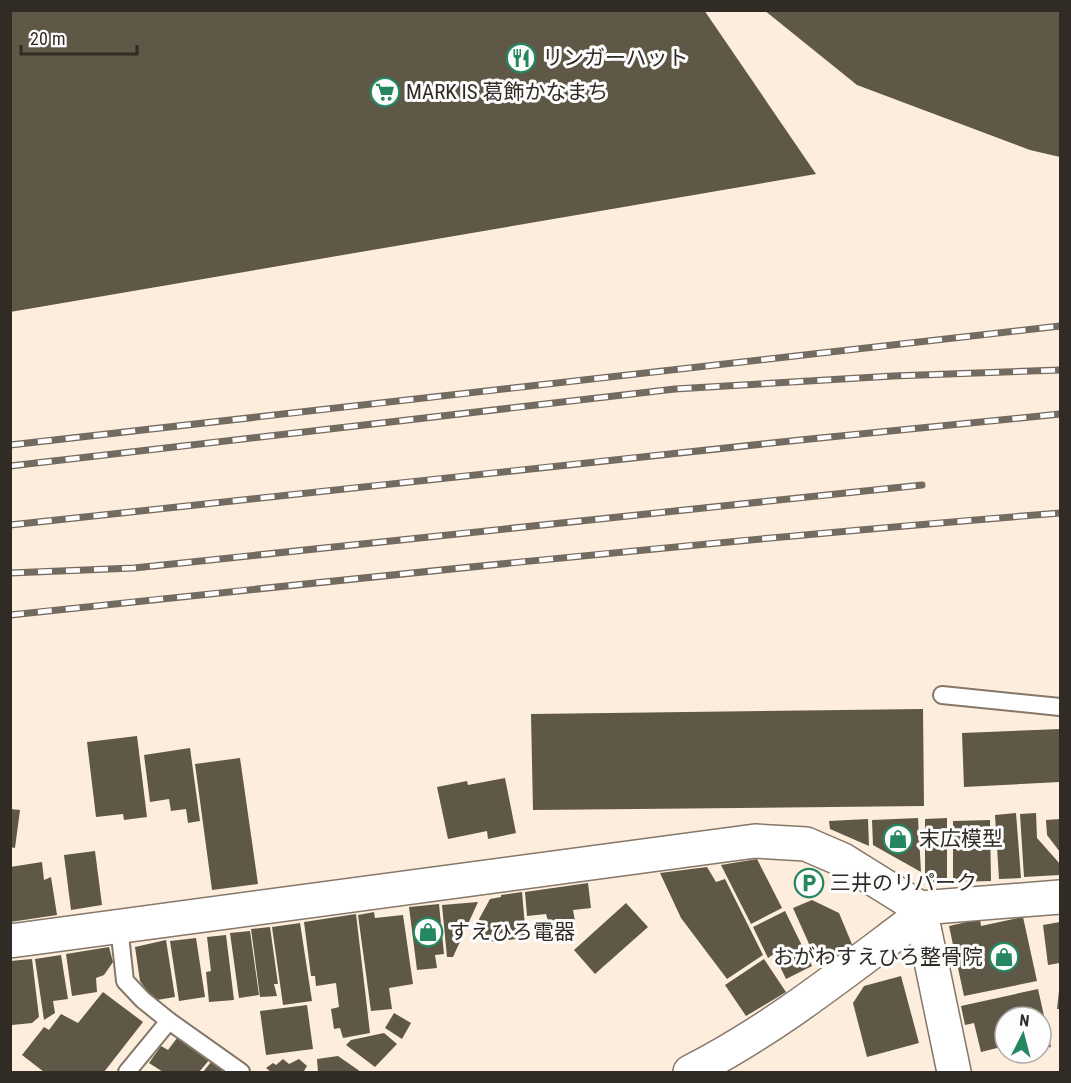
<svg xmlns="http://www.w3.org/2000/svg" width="1071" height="1083" font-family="'Roboto Condensed','Noto Sans JP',sans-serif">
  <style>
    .building { fill: #5f5847 }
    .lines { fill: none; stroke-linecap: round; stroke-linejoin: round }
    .lane-casing { stroke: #857769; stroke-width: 20 }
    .street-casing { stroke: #857769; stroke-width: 36 }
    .lane { stroke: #fff; stroke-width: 16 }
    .street { stroke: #fff; stroke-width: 33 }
    .rail-casing { stroke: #736a60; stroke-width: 7 }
    .rail { stroke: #fdfdfd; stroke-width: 4.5; stroke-dasharray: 14; stroke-linecap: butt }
    .labels { text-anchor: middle; stroke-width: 6; stroke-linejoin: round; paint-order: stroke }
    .poi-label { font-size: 21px; fill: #312b25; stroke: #fdfdfd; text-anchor: start }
  </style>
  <rect width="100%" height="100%" fill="#fdeddd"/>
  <g class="building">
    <polygon points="10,10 704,10 816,174 10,312"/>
    <polygon points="764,10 1060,10 1060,157 1030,150 857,85"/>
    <polygon points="923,709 924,806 533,810 531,714"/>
    <polygon points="1060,729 1060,782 964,787 962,733"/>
    <polygon points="137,736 147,817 124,820 123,814 96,817 87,742"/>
    <polygon points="190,748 200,821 188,823 186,809 171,811 169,799 150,802 144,755"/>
    <polygon points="240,758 258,884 212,890 195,764"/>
    <polygon points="505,778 516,833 488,839 487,831 448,839 437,787 467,781 468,785"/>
    <polygon points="10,809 20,810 15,848 10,847"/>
    <polygon points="1016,813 1021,878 999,879 995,815"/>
    <polygon points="1036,813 1037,838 1060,864 1060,875 1024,877 1020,814"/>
    <polygon points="918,818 921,872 873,845 872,820"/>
    <polygon points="947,818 947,882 925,882 925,819"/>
    <polygon points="868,819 869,846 830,829 829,821"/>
    <polygon points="1060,819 1060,852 1047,835 1046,820"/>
    <polygon points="990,820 991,881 953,882 953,821"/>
    <polygon points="95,851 102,905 71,910 64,855"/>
    <polygon points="757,859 782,908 751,924 721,865"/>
    <polygon points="42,862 44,880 51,877 57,915 10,922 10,867"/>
    <polygon points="707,867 716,882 725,879 763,955 727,979 681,918 660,873"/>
    <polygon points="588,883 591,908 573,910 575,921 549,924 546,914 527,916 525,892"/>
    <polygon points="522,892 526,938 508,940 505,933 501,933 494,942 472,932 490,899 501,897 501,895"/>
    <polygon points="812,900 839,913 854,949 818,964 793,908"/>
    <polygon points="478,902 453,957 447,957 442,905"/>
    <polygon points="626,903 648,927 595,974 574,950"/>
    <polygon points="439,904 444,954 435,955 437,968 417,970 409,907"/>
    <polygon points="785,911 812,966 786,979 774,954 768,958 753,927"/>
    <polygon points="374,912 375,918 403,915 413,984 389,988 392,1009 371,1011 358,915"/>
    <polygon points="356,914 370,1033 343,1038 340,1028 334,1029 331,1009 339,1007 336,983 316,986 315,976 311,976 304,922"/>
    <polygon points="1023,917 1037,981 964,996 949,926 980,919 981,926"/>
    <polygon points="1060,922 1060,963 1048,965 1043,925"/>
    <polygon points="300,923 312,1001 283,1005 272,927"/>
    <polygon points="270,927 278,984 274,984 277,996 260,997 251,929"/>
    <polygon points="250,931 259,995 239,998 230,933"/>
    <polygon points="226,935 234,1000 209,1002 206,972 211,971 207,937"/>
    <polygon points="196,938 205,997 179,1001 170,941"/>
    <polygon points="166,940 175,997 157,1000 150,995 140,981 135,947"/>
    <polygon points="109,947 113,962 104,975 96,978 97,992 72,996 66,954"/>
    <polygon points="61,955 68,999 53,1001 55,1013 44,1020 35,959"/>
    <polygon points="32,959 39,1017 32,1023 12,1025 10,961"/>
    <polygon points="764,959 786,992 746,1016 725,985"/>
    <polygon points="901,976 919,1043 867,1057 853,1003 864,986"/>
    <polygon points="1038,989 1051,1047 1041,1049 1041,1017 1005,1017 1005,1046 981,1052 974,1023 965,1025 961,1006"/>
    <polygon points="1059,991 1060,991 1060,1009 1057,1009"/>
    <polygon points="103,992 143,1022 104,1072 44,1072 22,1055 44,1027 49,1030 61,1014 78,1023"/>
    <polygon points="307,1005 313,1049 266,1055 260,1011"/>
    <polygon points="394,1013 411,1023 402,1039 385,1028"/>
    <polygon points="384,1033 397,1044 375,1067 346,1045 351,1040"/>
    <polygon points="177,1038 210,1059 199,1072 163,1072 149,1063 161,1046 168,1050"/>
    <polygon points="338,1056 361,1072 318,1072 317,1059"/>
    <polygon points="283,1059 289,1064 299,1059 307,1066 304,1071 306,1072 271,1072 266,1068 273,1063 276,1065"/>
    <polygon points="211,1062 225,1072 203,1072"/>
  </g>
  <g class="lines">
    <g class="lane-casing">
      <g id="lane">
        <polyline points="942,695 1060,707"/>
        <polyline points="119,926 125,981 143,1000 169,1021 241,1072"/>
        <polyline points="127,1072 169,1021"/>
      </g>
    </g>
    <g class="street-casing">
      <g id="street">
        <polyline points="920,908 954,1072"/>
        <polyline points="10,941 755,841 806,844 843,860 920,908 1060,897"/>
        <path d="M690,1072C773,1030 847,970 921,915"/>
      </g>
    </g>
    <use href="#lane" class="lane"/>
    <use href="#street" class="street"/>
    <g class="rail-casing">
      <g id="rail">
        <polyline points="10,445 1060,326"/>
        <polyline points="10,466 675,389 893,376 1060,370"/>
        <polyline points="10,525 800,440 1060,414"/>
        <polyline points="10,573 134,568 922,485"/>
        <path d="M10,615C360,578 710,541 1060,513"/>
      </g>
    </g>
    <use href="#rail" class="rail"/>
  </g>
  <defs>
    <g id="restaurant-ring" transform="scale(1.5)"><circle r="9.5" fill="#fdfdfd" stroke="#258760" stroke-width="1.5"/><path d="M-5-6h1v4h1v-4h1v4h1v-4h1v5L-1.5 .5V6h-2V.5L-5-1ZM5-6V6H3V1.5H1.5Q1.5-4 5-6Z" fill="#258760"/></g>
    <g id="supermarket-ring" transform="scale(1.5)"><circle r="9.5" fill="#fdfdfd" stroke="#258760" stroke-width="1.5"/><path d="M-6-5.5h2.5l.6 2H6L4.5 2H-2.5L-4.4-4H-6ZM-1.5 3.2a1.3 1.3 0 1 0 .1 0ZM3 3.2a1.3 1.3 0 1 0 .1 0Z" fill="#258760"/></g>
    <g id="shop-ring" transform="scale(1.5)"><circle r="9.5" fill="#fdfdfd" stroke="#258760" stroke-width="1.5"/><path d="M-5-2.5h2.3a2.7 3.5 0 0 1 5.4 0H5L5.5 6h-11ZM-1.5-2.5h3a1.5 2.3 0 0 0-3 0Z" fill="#258760"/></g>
    <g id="parking-ring" transform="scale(1.5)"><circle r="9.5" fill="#fdfdfd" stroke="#258760" stroke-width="1.5"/><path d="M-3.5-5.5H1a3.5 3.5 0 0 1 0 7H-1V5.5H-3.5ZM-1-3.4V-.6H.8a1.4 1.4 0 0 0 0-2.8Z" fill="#258760"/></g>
  </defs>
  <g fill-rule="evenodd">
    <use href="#restaurant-ring" x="521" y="58"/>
    <use href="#supermarket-ring" x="385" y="92"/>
    <use href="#shop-ring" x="898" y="839"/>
    <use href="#parking-ring" x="809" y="883"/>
    <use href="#shop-ring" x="428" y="932"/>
    <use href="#shop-ring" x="1004" y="957"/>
  </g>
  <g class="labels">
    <g class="poi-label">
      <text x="542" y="65">リンガーハット</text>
      <text x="406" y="99">MARK IS 葛飾かなまち</text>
      <text x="919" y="846">末広模型</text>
      <text x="830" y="890">三井のリパーク</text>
      <text x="449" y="939">すえひろ電器</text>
      <text x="983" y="964" text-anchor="end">おがわすえひろ整骨院</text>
    </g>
  </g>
  <rect width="1071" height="1083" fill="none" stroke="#312b25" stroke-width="24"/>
  <g transform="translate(1023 1035) rotate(6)"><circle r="28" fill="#fdfdfd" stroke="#aba9a7" stroke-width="1.5"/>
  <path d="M0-4.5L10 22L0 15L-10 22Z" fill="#258760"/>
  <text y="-9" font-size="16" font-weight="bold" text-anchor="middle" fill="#312b25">N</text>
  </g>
  <path d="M21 45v9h116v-9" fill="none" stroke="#312b25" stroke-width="3"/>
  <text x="30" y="45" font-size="18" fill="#312b25" stroke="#fdfdfd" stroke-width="4.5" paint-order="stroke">20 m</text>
</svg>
